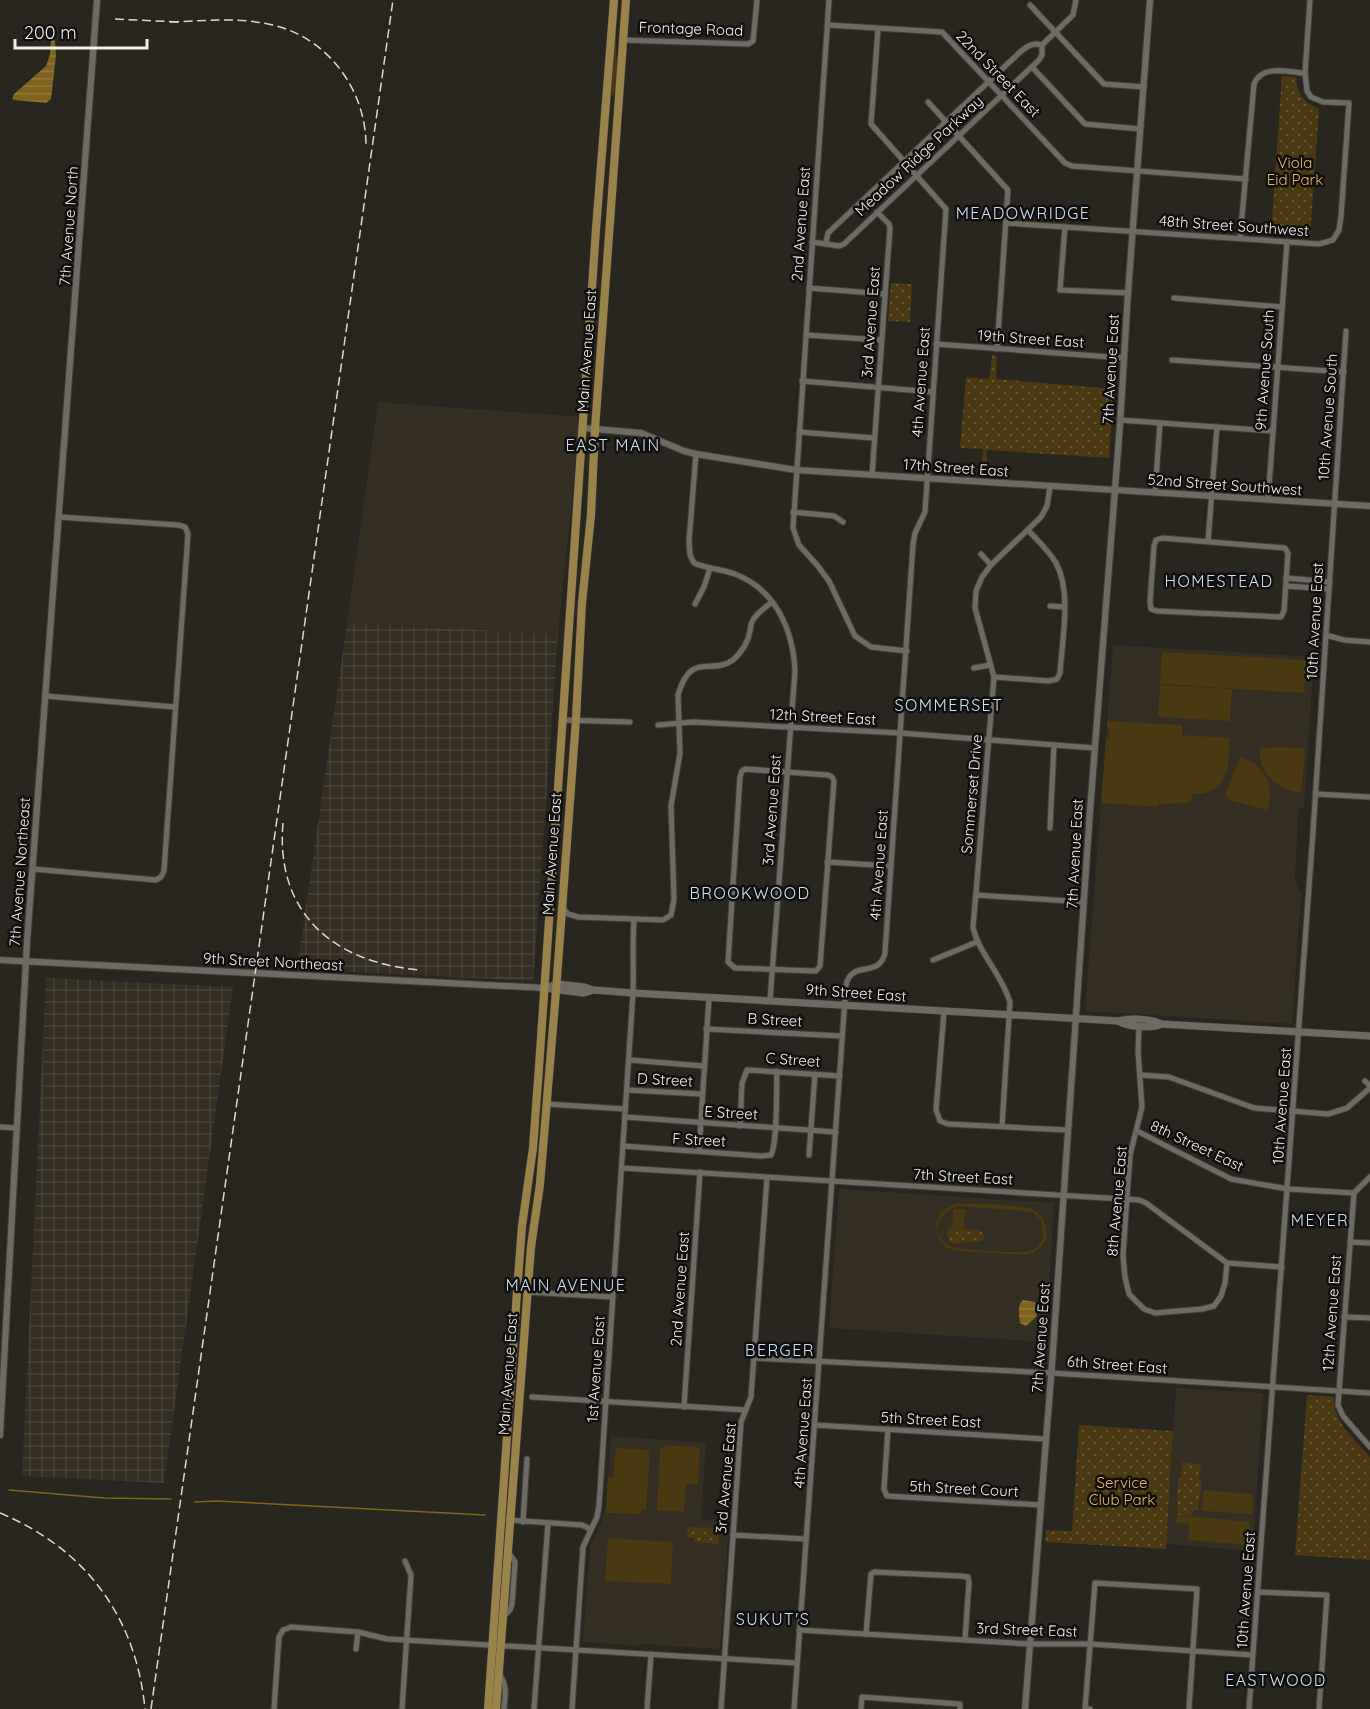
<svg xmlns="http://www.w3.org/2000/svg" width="1370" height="1709" font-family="Quicksand,sans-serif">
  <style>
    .built { fill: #342e23 }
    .industrial { fill: url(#industrial-grid) }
    .grass { fill: #4a3911; fill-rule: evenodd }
    .park { fill: url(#park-dots) }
    .water { fill: url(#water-rules) }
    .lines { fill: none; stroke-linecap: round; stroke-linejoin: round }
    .stream { stroke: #80631c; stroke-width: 1.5 }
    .minor-casing { stroke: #43403c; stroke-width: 7 }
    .tertiary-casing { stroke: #43403c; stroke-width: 8 }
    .secondary-casing { stroke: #43403c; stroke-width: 8 }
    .primary-casing { stroke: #43403c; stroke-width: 9 }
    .minor { stroke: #6e6b64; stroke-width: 5 }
    .tertiary { stroke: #6e6b64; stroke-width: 6 }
    .secondary { stroke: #6e6b64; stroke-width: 7 }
    .primary { stroke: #9a824b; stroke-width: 8 }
    .rail { stroke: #dad8d4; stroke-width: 1.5; stroke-dasharray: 9 4.5; stroke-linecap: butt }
    .labels { text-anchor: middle; stroke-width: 5; stroke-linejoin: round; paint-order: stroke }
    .street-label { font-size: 15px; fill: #f1efeb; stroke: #100f0d }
    .park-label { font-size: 15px; fill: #e8bd5e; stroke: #100f0d }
    .neighbourhood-label { font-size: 16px; letter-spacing: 1.5px; fill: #cbe0f8; stroke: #100f0d }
  </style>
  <defs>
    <pattern id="industrial-grid" width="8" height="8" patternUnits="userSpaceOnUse" patternTransform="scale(1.5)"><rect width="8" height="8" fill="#342e23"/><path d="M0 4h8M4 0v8" fill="none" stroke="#484238"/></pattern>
    <pattern id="park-dots" width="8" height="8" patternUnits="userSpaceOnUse" patternTransform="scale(1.5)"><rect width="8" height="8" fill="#4a3911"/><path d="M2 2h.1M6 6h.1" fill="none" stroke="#655634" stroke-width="1.8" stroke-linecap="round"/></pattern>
    <pattern id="water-rules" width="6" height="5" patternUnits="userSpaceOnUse" patternTransform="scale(1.5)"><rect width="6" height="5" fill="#80631c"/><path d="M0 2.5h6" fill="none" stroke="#927a3d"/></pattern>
  </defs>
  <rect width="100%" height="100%" fill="#292620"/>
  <g class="built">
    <polygon points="378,402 581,417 558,634 347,623"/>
    <polygon points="1113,645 1314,657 1304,808 1299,808 1298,815 1295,880 1301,895 1292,1024 1085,1011"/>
    <polygon points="839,1189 1054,1203 1046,1342 829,1328"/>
    <polygon points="1176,1388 1263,1393 1253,1551 1166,1544"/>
    <polygon points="611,1436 706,1443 701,1520 729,1522 720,1649 641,1644 641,1646 583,1642 590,1546 601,1524 606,1505"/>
  </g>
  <g class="industrial">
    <polygon points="347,623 558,634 533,981 297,969"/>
    <polygon points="46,978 233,987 164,1483 22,1476"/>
  </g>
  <g class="grass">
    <polygon points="615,35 616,35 617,77 614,97 611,94"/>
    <polygon points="1162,652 1306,660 1304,693 1160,684"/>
    <polygon points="1160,685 1232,689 1230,721 1158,717"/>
    <path d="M1107,721L1182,725V735L1230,738C1228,766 1230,795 1192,794L1191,802L1187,803L1158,804V807L1101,803L1106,740L1109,737V729L1107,726Z"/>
    <path d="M1280,747L1303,748L1305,751L1301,793C1277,790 1258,774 1260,748Z"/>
    <path d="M1240,757C1264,764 1276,786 1267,810L1229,800L1225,794Z"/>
    <path d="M954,1204C967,1203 1025,1204 1034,1210C1044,1216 1049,1227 1046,1238C1043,1248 1035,1253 1025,1255L956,1251L947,1248L939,1240L936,1224L941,1212ZM960,1206L1033,1212L1041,1220L1043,1238C1040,1244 1037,1249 1030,1251C1023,1254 957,1250 950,1246C928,1234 939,1211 960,1206Z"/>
    <polygon points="953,1209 965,1209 964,1229 952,1228"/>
    <polygon points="665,1445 698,1447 700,1450 698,1483 686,1485 684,1512 657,1510 660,1449 663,1449"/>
    <polygon points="616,1448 650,1450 646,1510 641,1509 641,1514 608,1513 606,1510 608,1477 613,1477"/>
    <polygon points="1203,1490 1253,1494 1252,1514 1202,1511"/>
    <polygon points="1177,1515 1250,1522 1249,1545 1188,1540 1189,1524 1176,1523"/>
    <polygon points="608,1538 673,1542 671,1584 605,1581"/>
  </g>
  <g class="park">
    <path d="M1282,76L1296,77C1296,93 1304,103 1319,109L1310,237L1271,234Z"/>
    <polygon points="891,283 912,284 910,322 888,321"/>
    <polygon points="992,355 997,356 996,379 1114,389 1109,458 987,450 986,476 981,475 983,449 960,448 966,377 989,379"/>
    <polygon points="952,1228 980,1230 984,1234 984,1238 981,1241 954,1244 950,1242 947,1235 948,1229"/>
    <path d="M1307,1395L1334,1397C1332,1422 1355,1439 1370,1457V1560L1295,1555Z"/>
    <polygon points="1079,1425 1173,1431 1166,1549 1045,1542 1046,1530 1072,1531"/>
    <polygon points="1182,1462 1201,1464 1199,1479 1202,1483 1198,1508 1189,1516 1177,1515 1178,1481 1181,1477"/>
    <polygon points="688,1527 719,1529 718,1544 694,1542 694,1538 687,1538"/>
  </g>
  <g class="water">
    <polygon points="51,39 55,41 56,56 51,99 46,103 15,100 12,99 14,94 46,66 50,54"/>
    <path d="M1023,1300L1035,1302L1038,1306L1036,1317L1026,1326L1020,1323C1019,1315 1017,1305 1023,1300Z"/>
  </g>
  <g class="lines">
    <g class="stream">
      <polyline points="9,1490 104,1498 171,1499"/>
      <polyline points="195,1502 217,1501 485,1515"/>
    </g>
    <g class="minor-casing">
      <g id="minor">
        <polyline points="829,0 793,528 799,545 817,565 829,581 855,636 871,647 907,651"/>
        <polyline points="1030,5 1104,84 1144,87"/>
        <polyline points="828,25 942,32 1065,163 1072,166 1246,179"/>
        <polyline points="622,40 748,44 753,41 757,0"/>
        <polyline points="1032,67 1085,124 1140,129"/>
        <polyline points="928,102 1008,190 997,349"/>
        <polyline points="1006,223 1319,244 1333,240 1339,230 1341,217 1349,103 1323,102 1311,97 1307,91 1305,73 1310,0"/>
        <polyline points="1065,227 1060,290 1128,293"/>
        <path d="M1240,238L1254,84C1262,64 1288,72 1305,73"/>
        <polyline points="812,242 839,246 844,244 1039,60 1042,55 1042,45 1073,15 1076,0"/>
        <path d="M826,242L828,233L1019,53C1026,47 1032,42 1042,45"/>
        <polyline points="809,288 885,294"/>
        <polyline points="1174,298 1282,307"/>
        <polyline points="806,335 881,340"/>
        <polyline points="936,344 1124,358"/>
        <polyline points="1172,360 1344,372"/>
        <polyline points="802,381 933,392"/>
        <polyline points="1120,420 1273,431"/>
        <polyline points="799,432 874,438"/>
        <path d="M696,454L689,541L690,555L694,563C707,569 722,569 735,574C776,590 793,630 795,671L770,1001"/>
        <polyline points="872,475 890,228 889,224 877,212"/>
        <polyline points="1155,493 1160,423"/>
        <polyline points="1268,500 1287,242"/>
        <polyline points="793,512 834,516 843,522"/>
        <polygon points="1162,538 1285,548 1288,553 1284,611 1281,617 1157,611 1151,609 1150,602 1154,546 1156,540"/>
        <polyline points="1208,541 1217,427"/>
        <polyline points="981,554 991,565"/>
        <polyline points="1286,578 1330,582"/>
        <polyline points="1286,586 1329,589"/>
        <polyline points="695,604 704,587 710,568"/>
        <polyline points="1050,606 1064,607"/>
        <polyline points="1326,635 1344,640 1370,642"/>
        <polyline points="974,668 990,665"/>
        <path d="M994,677L1049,681L1057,679L1060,673C1062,641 1072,592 1056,563C1049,551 1038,541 1029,531"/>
        <polyline points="45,696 175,707"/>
        <polyline points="563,720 630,722"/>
        <polyline points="658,725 693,722 900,733 1094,748"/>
        <polygon points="745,769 828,775 832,777 834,781 820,966 816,971 735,968 728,962 740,777 742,771"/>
        <polyline points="1316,794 1370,797"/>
        <polyline points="1050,828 1054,745"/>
        <polyline points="827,862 891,866"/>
        <polyline points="33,869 156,880 161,877 164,871 188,534 185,527 178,525 59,517"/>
        <polyline points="976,895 1084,902"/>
        <path d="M563,908L568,914L578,917L663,920L671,915L674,899L671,806L680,753L678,695C691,650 711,676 733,660C741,653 748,642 750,631C751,628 750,625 752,622C755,614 765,608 772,602"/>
        <polyline points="933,960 977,942"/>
        <polyline points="944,1012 936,1110 940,1121 948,1124 1067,1130"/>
        <polyline points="1139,1025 1138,1051 1142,1107 1130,1155 1123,1255 1125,1277 1129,1294 1144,1309 1155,1313 1202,1309 1214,1306 1221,1296 1225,1283 1227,1263"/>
        <polyline points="706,1029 842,1036"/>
        <polyline points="629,1060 704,1066"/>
        <polyline points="1141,1075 1169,1077 1254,1108 1328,1114 1347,1108 1370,1088"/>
        <polyline points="1365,1081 1370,1086"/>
        <polyline points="627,1090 701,1094"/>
        <polyline points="546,1104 625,1109"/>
        <polyline points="625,1117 836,1132"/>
        <polyline points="740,1126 742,1083 747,1070 840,1076"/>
        <path d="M1002,1126L1010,1002C1002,975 980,955 973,928L994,677L975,608L976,591L982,577L991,565L1041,517L1047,506L1050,487"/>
        <polyline points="0,1127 16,1128"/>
        <polyline points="1137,1131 1231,1179 1288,1189 1354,1193"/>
        <path d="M623,1146L761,1156L771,1155C778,1142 776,1089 777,1071"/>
        <polyline points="699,1151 709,998"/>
        <polyline points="809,1155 815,1074"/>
        <polyline points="622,1168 1139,1200 1146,1203 1227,1263 1282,1267"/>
        <polyline points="1370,1177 1354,1193 1338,1405 1343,1416 1370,1447"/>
        <polyline points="1350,1242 1370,1243"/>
        <polyline points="527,1292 613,1297"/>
        <polyline points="1344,1317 1370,1318"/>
        <polyline points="754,1358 1051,1373 1370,1393"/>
        <polyline points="532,1397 746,1410"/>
        <polyline points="684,1407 700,1172"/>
        <polyline points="815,1425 1046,1439"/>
        <polyline points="888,1429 884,1489 887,1496 1041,1505"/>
        <polyline points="508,1520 582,1525 590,1529"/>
        <polyline points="523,1522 527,1459"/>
        <polyline points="733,1535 806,1539"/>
        <polyline points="1258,1592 1327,1595 1319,1709"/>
        <polyline points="503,1617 510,1610 512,1604 515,1562 508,1552"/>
        <polyline points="799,1630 1030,1644 1090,1644 1253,1655"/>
        <polyline points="866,1634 871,1574 874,1572 960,1576 968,1577 969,1582 965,1640"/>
        <polyline points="356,1649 358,1632"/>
        <path d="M499,1674C508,1685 505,1695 504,1709"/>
        <polyline points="274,1709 279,1637 283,1630 291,1627 358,1632 387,1639 797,1663"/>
        <polyline points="402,1709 411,1575 405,1561"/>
        <polyline points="534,1709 548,1523"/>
        <path d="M572,1709L583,1547L597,1517L599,1506L633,993C634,969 632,945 634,920"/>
        <polyline points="647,1709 651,1654"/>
        <polyline points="721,1709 741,1422 751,1397 767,1178"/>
        <path d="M794,1709L846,985C852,959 879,979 885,953L913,545L915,533L925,512L946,209L871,124L878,29"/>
        <polyline points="861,1709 862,1697 960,1704 960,1709"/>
        <polyline points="1090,1709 1085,1709 1095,1583 1197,1589 1189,1709"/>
        <polyline points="1249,1709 1313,832 1346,331"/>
      </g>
    </g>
    <g class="tertiary-casing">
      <g id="tertiary">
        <polyline points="583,428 641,433 684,451 696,454 796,470 1370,506"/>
        <polyline points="0,960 545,988"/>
        <polyline points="0,1435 27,942 97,0"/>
        <polyline points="1025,1709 1053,1351 1090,811 1120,425 1128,293 1150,0"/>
      </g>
    </g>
    <g class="secondary-casing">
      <g id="secondary">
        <path d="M545,988L557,984L584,987L593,990L633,993L1118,1021C1130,1018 1150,1018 1161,1024L1370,1036"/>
        <polyline points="551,989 584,993 593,990"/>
        <path d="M1118,1021C1128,1027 1151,1029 1161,1024"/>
      </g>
    </g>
    <g class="primary-casing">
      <g id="primary">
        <polyline points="488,1709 517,1292 522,1226 533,1148 540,1053 596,229 614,0"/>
        <polyline points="496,1709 531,1247 540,1184 556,991 576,719 582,603 591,515 595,429 626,0"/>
      </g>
    </g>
    <use href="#minor" class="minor"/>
    <use href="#tertiary" class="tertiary"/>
    <use href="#secondary" class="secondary"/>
    <use href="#primary" class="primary"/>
    <g class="rail">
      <polyline points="115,19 178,22"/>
      <path d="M170,22C203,21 235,17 268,24C326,35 367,89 366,148"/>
      <path d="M283,823C275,914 335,963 420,970"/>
      <path d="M0,1513C86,1549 136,1617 145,1709"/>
      <polyline points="151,1709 393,0"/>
    </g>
  </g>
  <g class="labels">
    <g class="street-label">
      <text transform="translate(691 29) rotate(2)" y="5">Frontage Road</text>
      <text transform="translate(998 74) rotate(46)" y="5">22nd Street East</text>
      <text transform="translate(919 156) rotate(-43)" y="5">Meadow Ridge Parkway</text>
      <text transform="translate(801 224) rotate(-86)" y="5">2nd Avenue East</text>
      <text transform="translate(69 226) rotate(-86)" y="5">7th Avenue North</text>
      <text transform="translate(1234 226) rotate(4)" y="5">48th Street Southwest</text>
      <text transform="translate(871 322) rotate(-86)" y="5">3rd Avenue East</text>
      <text transform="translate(1031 339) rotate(4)" y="5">19th Street East</text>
      <text transform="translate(587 351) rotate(-86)" y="5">Main Avenue East</text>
      <text transform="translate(1111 369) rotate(-87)" y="5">7th Avenue East</text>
      <text transform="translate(1265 370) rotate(-86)" y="5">9th Avenue South</text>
      <text transform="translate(921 382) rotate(-86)" y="5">4th Avenue East</text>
      <text transform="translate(1328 417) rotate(-86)" y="5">10th Avenue South</text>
      <text transform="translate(956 468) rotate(4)" y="5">17th Street East</text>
      <text transform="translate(1225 485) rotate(4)" y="5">52nd Street Southwest</text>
      <text transform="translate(1315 621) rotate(-87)" y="5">10th Avenue East</text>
      <text transform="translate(823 717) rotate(3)" y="5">12th Street East</text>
      <text transform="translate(972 794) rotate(-85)" y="5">Sommerset Drive</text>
      <text transform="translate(772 810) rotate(-86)" y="5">3rd Avenue East</text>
      <text transform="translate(552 854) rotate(-86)" y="5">Main Avenue East</text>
      <text transform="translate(1075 854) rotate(-87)" y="5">7th Avenue East</text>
      <text transform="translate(879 865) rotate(-86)" y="5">4th Avenue East</text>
      <text transform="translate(20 872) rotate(-86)" y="5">7th Avenue Northeast</text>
      <text transform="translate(273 962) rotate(3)" y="5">9th Street Northeast</text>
      <text transform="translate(856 993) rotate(4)" y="5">9th Street East</text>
      <text transform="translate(775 1020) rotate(3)" y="5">B Street</text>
      <text transform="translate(793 1060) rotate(4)" y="5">C Street</text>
      <text transform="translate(665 1080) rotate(3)" y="5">D Street</text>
      <text transform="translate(1282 1106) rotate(-86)" y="5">10th Avenue East</text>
      <text transform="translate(731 1113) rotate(3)" y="5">E Street</text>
      <text transform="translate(699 1140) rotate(3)" y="5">F Street</text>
      <text transform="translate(1197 1146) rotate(25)" y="5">8th Street East</text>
      <text transform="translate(963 1177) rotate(3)" y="5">7th Street East</text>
      <text transform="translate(1117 1201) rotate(-85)" y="5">8th Avenue East</text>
      <text transform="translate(680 1289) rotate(-86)" y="5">2nd Avenue East</text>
      <text transform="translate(1332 1313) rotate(-86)" y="5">12th Avenue East</text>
      <text transform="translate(1041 1338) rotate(-86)" y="5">7th Avenue East</text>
      <text transform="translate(1117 1365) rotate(4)" y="5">6th Street East</text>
      <text transform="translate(596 1369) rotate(-86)" y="5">1st Avenue East</text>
      <text transform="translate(508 1374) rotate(-86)" y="5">Main Avenue East</text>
      <text transform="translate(931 1420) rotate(3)" y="5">5th Street East</text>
      <text transform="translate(803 1433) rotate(-86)" y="5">4th Avenue East</text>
      <text transform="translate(726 1478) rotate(-85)" y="5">3rd Avenue East</text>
      <text transform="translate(964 1489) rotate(3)" y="5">5th Street Court</text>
      <text transform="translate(1246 1590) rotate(-86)" y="5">10th Avenue East</text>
      <text transform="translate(1027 1630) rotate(2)" y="5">3rd Street East</text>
    </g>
    <g class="park-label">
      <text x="1295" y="168">Viola<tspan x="1295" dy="17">Eid Park</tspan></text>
      <text x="1122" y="1488">Service<tspan x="1122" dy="17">Club Park</tspan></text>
    </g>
    <g class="neighbourhood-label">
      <text x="1023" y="219">MEADOWRIDGE</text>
      <text x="613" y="451">EAST MAIN</text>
      <text x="1219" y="587">HOMESTEAD</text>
      <text x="949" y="711">SOMMERSET</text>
      <text x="750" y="899">BROOKWOOD</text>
      <text x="1320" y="1226">MEYER</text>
      <text x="566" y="1291">MAIN AVENUE</text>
      <text x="780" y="1356">BERGER</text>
      <text x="773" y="1625">SUKUT'S</text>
      <text x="1276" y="1686">EASTWOOD</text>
    </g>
  </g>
  <path d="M15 39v9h132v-9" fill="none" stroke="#f1efeb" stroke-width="3"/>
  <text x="24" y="39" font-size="18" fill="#f1efeb" stroke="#100f0d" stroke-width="4.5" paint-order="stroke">200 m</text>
</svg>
